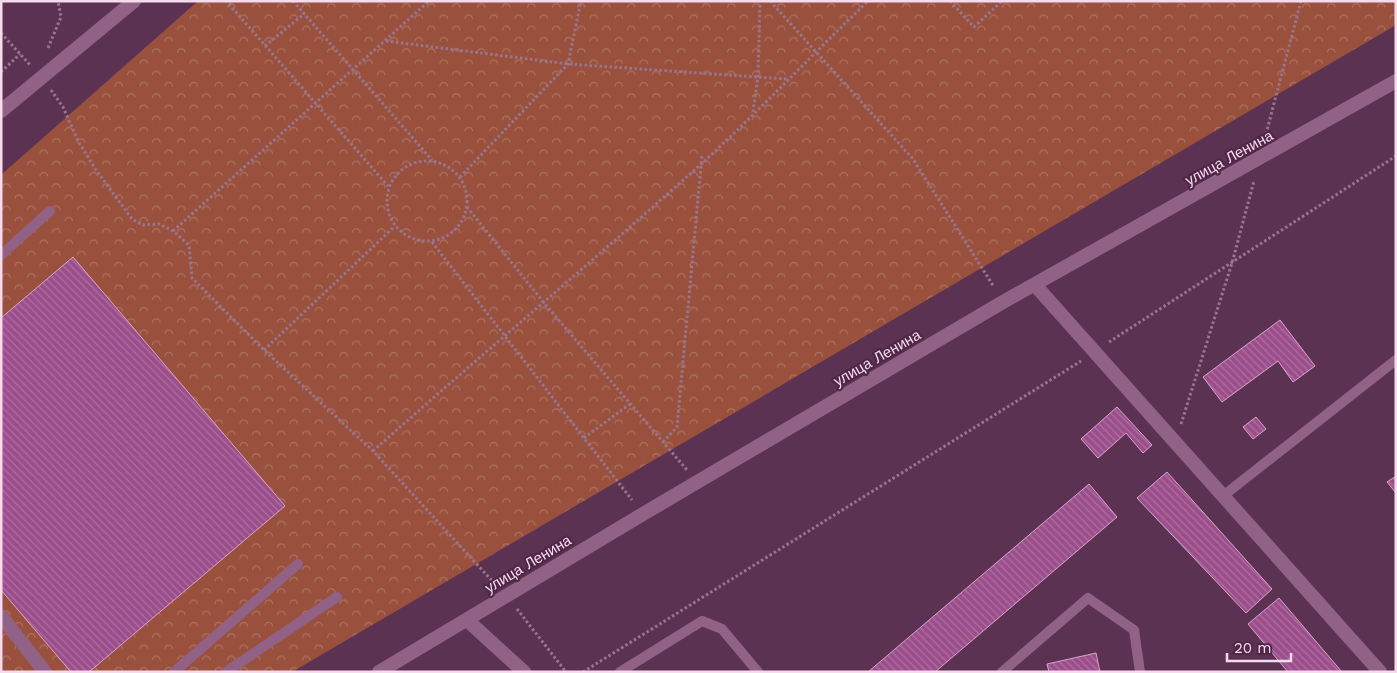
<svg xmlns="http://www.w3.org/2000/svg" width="1397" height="673" font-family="'Work Sans',sans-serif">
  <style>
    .park { fill: url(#park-crowns) }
    .building { fill: url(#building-back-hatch); stroke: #d9a6cb }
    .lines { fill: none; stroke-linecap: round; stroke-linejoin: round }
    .path { stroke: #99758f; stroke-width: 3; stroke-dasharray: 2.5 2.5; stroke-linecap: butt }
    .service { stroke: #916285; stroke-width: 10 }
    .minor { stroke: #916285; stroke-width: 14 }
    .tertiary { stroke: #916285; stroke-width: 14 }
    .labels { text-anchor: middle; stroke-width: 4.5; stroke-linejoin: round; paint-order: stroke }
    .street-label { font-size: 15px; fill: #f6dbee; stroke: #512747 }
  </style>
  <defs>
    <pattern id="park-crowns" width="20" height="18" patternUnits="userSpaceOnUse" patternTransform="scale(1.25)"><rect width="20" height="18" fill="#99513d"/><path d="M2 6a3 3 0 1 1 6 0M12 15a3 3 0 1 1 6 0" fill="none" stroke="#ad7263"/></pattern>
    <pattern id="building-back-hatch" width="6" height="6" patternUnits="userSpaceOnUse" patternTransform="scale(1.25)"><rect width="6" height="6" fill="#9c4e8b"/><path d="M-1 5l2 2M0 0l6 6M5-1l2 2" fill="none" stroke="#af6fa1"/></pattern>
  </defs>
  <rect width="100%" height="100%" fill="#5c3252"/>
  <polygon class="park" points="198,1 1396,1 1396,25 292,672 1,672 1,175"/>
  <g class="building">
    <polygon points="73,257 285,506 89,672 71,672 1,590 1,318"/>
    <polygon points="1280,320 1315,366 1293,382 1278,361 1222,402 1203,377"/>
    <polygon points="1117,407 1152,445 1143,453 1126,433 1098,458 1081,439"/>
    <polygon points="1256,417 1266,429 1253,439 1243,427"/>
    <polygon points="1167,472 1272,589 1246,613 1137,498"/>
    <polygon points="1396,476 1396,493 1387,482"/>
    <polygon points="1089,484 1117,517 935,672 868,672"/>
    <polygon points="1279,598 1342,672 1288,672 1248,624"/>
    <polygon points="1096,653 1100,672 1049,672 1047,664"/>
  </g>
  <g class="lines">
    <g class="path">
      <polyline points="231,1 228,3 388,186"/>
      <polyline points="293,1 432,160"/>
      <polyline points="770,1 913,159 994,287"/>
      <polyline points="950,1 974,27 1002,1"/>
      <polyline points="1,33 31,66"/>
      <polyline points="386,41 568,64 787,79"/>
      <polyline points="265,46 304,14"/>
      <polyline points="48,48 61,17 58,1"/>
      <polyline points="1,72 20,54"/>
      <polyline points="51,90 63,107 78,141 96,170 132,219 143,225 159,224 173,231 189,245 192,278 264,350 373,451 495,584"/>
      <polyline points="753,112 758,76 760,1"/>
      <polyline points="1266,134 1301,1"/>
      <circle cx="427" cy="201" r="40"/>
      <polyline points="460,177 568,64 581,1"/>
      <polyline points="467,207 544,303 687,470"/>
      <polyline points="173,231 429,1"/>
      <polyline points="432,242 632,500"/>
      <polyline points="1109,342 1396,156"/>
      <polyline points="264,350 394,227"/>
      <polyline points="1181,424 1232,263 1254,181"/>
      <polyline points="584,438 630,404"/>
      <polyline points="663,442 677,427 702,155"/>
      <path d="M373,451C481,355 592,262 700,165C758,112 812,55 868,1"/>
      <polyline points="517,609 566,672"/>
      <polyline points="583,672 1081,361"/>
    </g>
    <g class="service">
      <polyline points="1,255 50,211"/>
      <polyline points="1223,496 1396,360"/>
      <polyline points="174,672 298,564"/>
      <polyline points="226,672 337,597"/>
      <polyline points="620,672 702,621 722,629 758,672"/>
      <polyline points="1002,672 1088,598 1134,630 1140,672"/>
    </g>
    <g class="minor">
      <polyline points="1,111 134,1"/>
      <polyline points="1035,285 1380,672"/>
      <polyline points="1,616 45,672"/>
      <polyline points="467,620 524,672"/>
    </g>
    <polyline class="tertiary" points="379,672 643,514 1003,302 1396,81"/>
  </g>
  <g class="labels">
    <g class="street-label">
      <text transform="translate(1229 158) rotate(-29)" y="5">улица Ленина</text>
      <text transform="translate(877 358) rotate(-30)" y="5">улица Ленина</text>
      <text transform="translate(528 564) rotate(-31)" y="5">улица Ленина</text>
    </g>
  </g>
  <rect width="1397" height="673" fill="none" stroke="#f6dbee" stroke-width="5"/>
  <path d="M1227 653v8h64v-8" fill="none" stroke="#f6dbee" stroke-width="2.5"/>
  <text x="1234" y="653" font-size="15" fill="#f6dbee" stroke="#512747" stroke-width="4" paint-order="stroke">20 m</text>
</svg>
